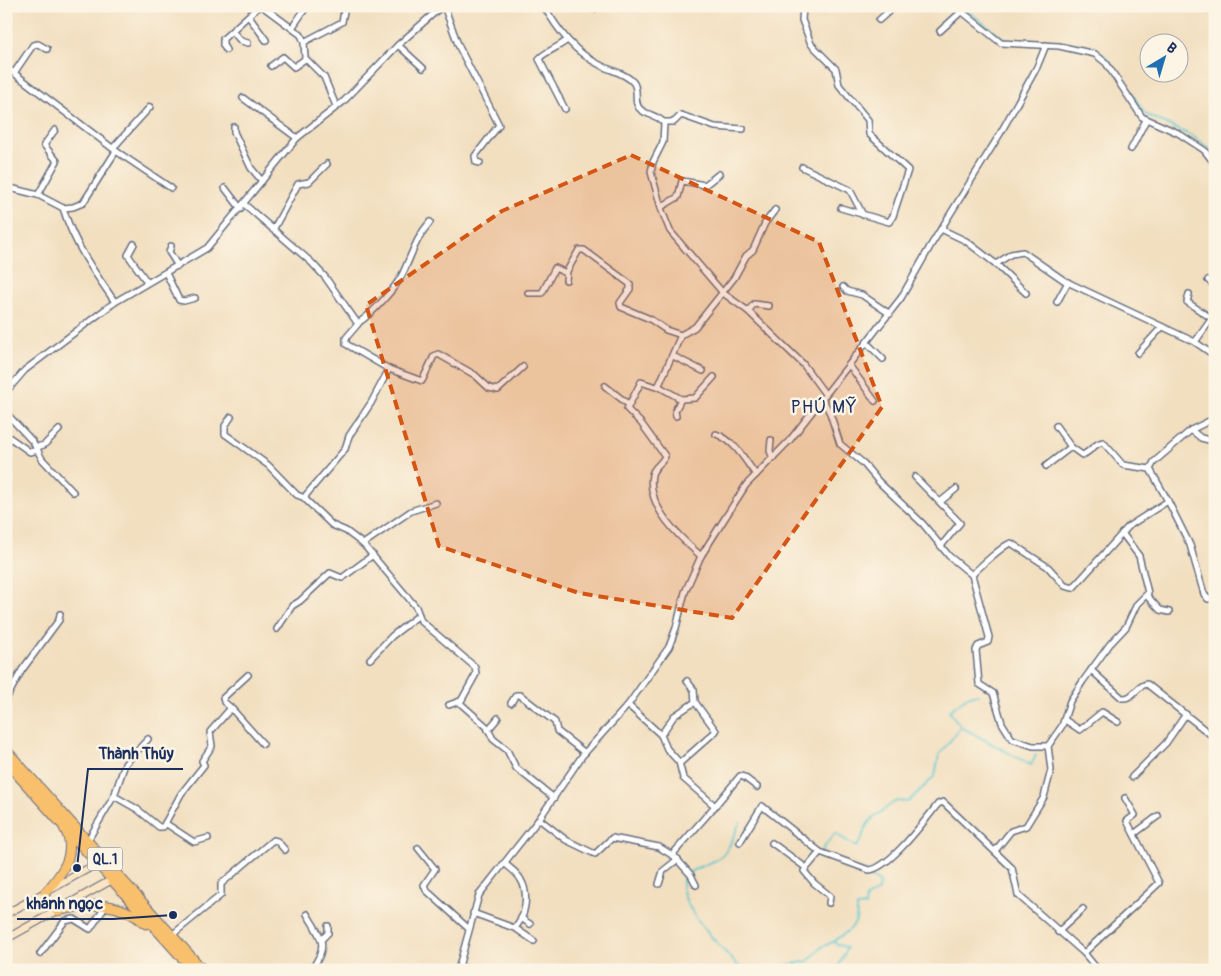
<svg xmlns="http://www.w3.org/2000/svg" width="1221" height="976" font-family="Pangolin,sans-serif">
  <style>
    .lines { fill: none; stroke-linecap: round; stroke-linejoin: round }
    .stream { stroke: #5ac7ce; stroke-width: 2 }
    .river { stroke: #5ac7ce; stroke-width: 10 }
    .street-casing { stroke: #666d80; stroke-width: 8 }
    .secondary-casing { stroke: #666d80; stroke-width: 9 }
    .highway-casing { stroke: #666d80; stroke-width: 11 }
    .street { stroke: #fff; stroke-width: 5 }
    .secondary { stroke: #fce5c4; stroke-width: 7 }
    .highway { stroke: #f8bf6c; stroke-width: 9 }
    .marked { fill: #d45514; fill-opacity: 0.2; stroke: #d45514; stroke-width: 4; stroke-dasharray: 10 6; stroke-linejoin: round }
    .labels { text-anchor: middle; stroke-width: 5; stroke-linejoin: round; paint-order: stroke }
    .shield { fill: #fcf5e5; stroke: #5e6a86; stroke-width: 1 }
    .shield-label { font-size: 14px; font-weight: bold; fill: #1b2f5e }
    .quarter-label { font-size: 18px; letter-spacing: 1px; fill: #1b2f5e; stroke: #fcf5e5 }
    .leader { fill: none; stroke: #1b2f5e; stroke-width: 2 }
    .callout-dot { fill: #1b2f5e; stroke: #fcf5e5; stroke-width: 2 }
    .callout-label { font-size: 16px; text-anchor: middle; font-weight: bold; fill: #1b2f5e; stroke: #fcf5e5; stroke-width: 5; stroke-linejoin: round; paint-order: stroke }
  </style>
  <rect width="100%" height="100%" fill="#fcf5e5"/>
  <filter id="ink" filterUnits="userSpaceOnUse"><feTurbulence type="fractalNoise" baseFrequency=".02" numOctaves="2"/><feDisplacementMap in="SourceGraphic" scale="10" xChannelSelector="R" yChannelSelector="G"/><feConvolveMatrix kernelMatrix="1 2 1 2 8 2 1 2 1" color-interpolation-filters="sRGB"/></filter>
  <filter id="wash" filterUnits="userSpaceOnUse"><feTurbulence type="fractalNoise" baseFrequency=".0096" numOctaves="4" result="noise"/><feDisplacementMap in="SourceGraphic" scale="20" xChannelSelector="R" yChannelSelector="G"/><feGaussianBlur stdDeviation="1.12" result="paint"/><feColorMatrix in="noise" values="0 0 0 0 0 0 0 0 0 0 0 0 0 0 0 0 0 1.4 0 .05"/><feComposite in="paint" operator="in"/></filter>
  <g filter="url(#wash)">
    <rect width="100%" height="100%" fill="#f2dfc0"/>
    <g class="lines">
      <g class="stream">
        <polyline points="961,6 1007,41"/>
        <polyline points="1034,42 1047,43"/>
        <polyline points="1064,45 1089,50"/>
        <polyline points="1098,53 1105,56 1118,72 1145,114 1194,137 1215,153"/>
        <polyline points="978,694 967,697 949,711 961,727 1031,765 1036,755"/>
        <path d="M740,822C734,834 730,850 719,858C710,865 694,866 686,876C668,897 724,950 738,966L748,970"/>
        <path d="M824,852L822,850L835,833L856,847C863,841 862,833 867,825C873,816 887,808 896,801L908,802L935,776L939,755L961,727"/>
        <path d="M833,942C849,929 858,929 857,907L865,906L866,898L878,891L879,882C867,872 850,869 837,860"/>
        <polyline points="762,970 808,961 822,947 833,942 847,948 837,970"/>
      </g>
      <polyline class="river" points="1199,6 1215,10"/>
    </g>
  </g>
  <g filter="url(#ink)">
    <g class="lines">
      <g class="street-casing">
        <g id="street">
          <polyline points="262,6 301,35 304,42 305,58 324,77 336,106"/>
          <polyline points="444,6 459,47 499,125 475,156 476,162 480,163"/>
          <path d="M544,6C559,32 575,53 602,66C612,71 625,73 633,82C640,90 632,103 641,110C649,116 658,115 664,123L663,142L653,162L651,172L662,211L670,231L723,293L748,311L803,364L825,394"/>
          <polyline points="585,6 594,9"/>
          <polyline points="803,6 802,20 811,44 836,69 839,85 868,120 869,134 908,170 893,216 889,222 841,208"/>
          <polyline points="955,6 1001,43 1059,46 1095,54 1106,63 1142,117 1178,133 1204,150 1215,164"/>
          <polyline points="546,10 553,6"/>
          <polyline points="249,17 266,40"/>
          <polyline points="879,20 895,6"/>
          <polyline points="292,28 307,6"/>
          <polyline points="232,31 241,41 248,43"/>
          <polyline points="940,31 962,11"/>
          <polyline points="304,42 342,22 345,6"/>
          <polyline points="398,45 423,68"/>
          <polyline points="226,50 223,45 223,39 259,6"/>
          <polyline points="271,66 283,57 294,67 305,59"/>
          <polyline points="6,67 116,151 171,188"/>
          <polyline points="14,73 33,45 38,44 47,49"/>
          <polyline points="243,98 297,138"/>
          <path d="M565,109L539,59C542,53 560,47 567,40"/>
          <polyline points="664,122 674,122 681,115 715,127 743,129"/>
          <polyline points="234,127 234,132 251,168 262,181"/>
          <polyline points="113,148 150,107"/>
          <polyline points="1131,149 1146,120"/>
          <polyline points="802,167 850,190 863,215"/>
          <polyline points="6,187 38,195 63,208 73,207 83,203 116,151"/>
          <polyline points="225,188 241,209"/>
          <polyline points="38,195 57,161 44,145 55,130"/>
          <polyline points="244,204 311,262 325,277 358,324 346,338 346,344 389,369 371,403 349,436 345,449 306,495 305,499 332,525 346,531 363,544 416,607 421,621 475,667 476,674 460,703 487,727 493,739 507,750 516,768 554,798"/>
          <polyline points="661,207 678,197 682,181 705,185 719,174"/>
          <path d="M63,208C74,244 94,272 115,302"/>
          <polyline points="941,229 966,241 996,264 1011,254 1023,252 1065,281 1195,342 1215,356"/>
          <polyline points="273,230 298,184 309,182 327,164"/>
          <polyline points="134,244 128,255 147,282"/>
          <polyline points="171,246 169,252 178,266"/>
          <polyline points="996,264 1026,293"/>
          <polyline points="166,273 179,300 184,301 195,298"/>
          <polyline points="566,280 567,271 579,250 584,250 630,284 630,289 620,303 621,307 650,319 666,330 681,335 695,327 734,278 746,256 753,250 765,223 775,210"/>
          <polyline points="1208,280 1215,286"/>
          <polyline points="843,287 847,291 862,295 890,314"/>
          <polyline points="528,293 542,293 555,268 566,273"/>
          <polyline points="1189,294 1187,302 1211,318"/>
          <polyline points="1057,302 1068,282"/>
          <polyline points="748,311 754,304 769,306"/>
          <path d="M358,323C371,315 396,288 403,273C412,254 416,238 430,222"/>
          <path d="M681,335L659,385L656,387L641,382L627,409L641,423L665,456C662,464 653,467 652,475C646,506 679,537 701,556"/>
          <polyline points="1195,342 1215,314"/>
          <polyline points="867,343 883,359"/>
          <polyline points="1138,353 1162,327"/>
          <polyline points="673,356 703,371"/>
          <polyline points="849,365 875,401"/>
          <polyline points="389,369 422,381 434,356 438,354 475,375 489,388 498,390 523,367"/>
          <polyline points="605,386 628,404"/>
          <polyline points="658,386 681,399 675,411 676,416"/>
          <polyline points="6,392 25,370 115,302 207,248 297,138 344,101 398,45 442,6"/>
          <polyline points="822,398 830,413 840,444 863,463 879,482 923,524 949,556 972,575 989,637 988,642 978,646 976,650 979,684 993,693 1002,723 1012,739 1033,746 1048,746"/>
          <polyline points="681,399 695,398 714,377"/>
          <polyline points="6,413 33,442 42,459 73,492"/>
          <polyline points="231,417 225,426 225,434 268,465 297,495 305,498"/>
          <path d="M1056,426L1071,447L1082,455C1090,453 1094,443 1103,442L1123,465L1150,469"/>
          <polyline points="1191,430 1201,438 1209,440"/>
          <path d="M716,434C734,440 745,460 756,475"/>
          <polyline points="6,435 30,452 38,450"/>
          <polyline points="771,440 770,451 773,458"/>
          <polyline points="37,447 44,445 59,430"/>
          <polyline points="1046,466 1071,447"/>
          <polyline points="915,477 960,523 941,546"/>
          <polyline points="1168,501 1190,545 1204,594 1208,599 1215,598"/>
          <polyline points="940,502 956,489"/>
          <polyline points="363,544 411,511 436,503"/>
          <path d="M972,575C978,568 1005,544 1011,543L1048,567L1065,586L1073,588L1129,526L1168,501L1150,469L1154,462L1191,430L1215,418"/>
          <polyline points="1147,596 1160,610 1169,612"/>
          <polyline points="277,629 292,606 300,601 330,573 342,578 373,555"/>
          <polyline points="370,659 392,636 419,615"/>
          <path d="M1091,670L1122,698C1134,699 1137,685 1147,684L1215,738"/>
          <polyline points="6,699 22,670 59,620 60,614"/>
          <polyline points="511,703 516,695 520,695 555,722 557,731 585,753"/>
          <polyline points="449,705 460,701"/>
          <polyline points="231,708 263,744"/>
          <polyline points="1065,720 1080,730 1102,712 1118,722"/>
          <polyline points="488,730 498,718"/>
          <polyline points="661,735 674,716 695,702"/>
          <polyline points="680,763 716,731 695,702 694,690 687,681"/>
          <polyline points="1132,777 1166,743 1186,714"/>
          <polyline points="114,796 125,764 148,739"/>
          <polyline points="715,806 740,776 744,777 757,787"/>
          <polyline points="539,819 566,840 595,854 612,838 659,847 672,855 715,806 683,778 679,762 667,749 661,735 628,705"/>
          <polyline points="165,823 194,842 208,838"/>
          <polyline points="1134,834 1158,816"/>
          <polyline points="88,840 114,796 137,809 159,827 163,827 181,794 204,765 202,761 212,746 210,732 231,708 224,702 223,698 248,675"/>
          <polyline points="740,842 762,806 820,852"/>
          <polyline points="772,843 805,867"/>
          <polyline points="418,848 435,869 424,885 426,890 469,929"/>
          <polyline points="995,851 1011,831 1026,826 1044,797 1051,770 1048,746 1062,726 1070,701 1083,681 1110,644 1126,627 1137,604 1148,593 1139,556 1122,533"/>
          <polyline points="673,855 691,875 696,885"/>
          <polyline points="659,884 663,871 678,859"/>
          <path d="M829,903L830,896L814,883L804,871L820,852L869,870C889,869 925,820 938,804L943,802L1012,868L1018,895L1084,953L1098,970"/>
          <path d="M473,913L514,928C526,919 529,893 521,880C518,873 510,868 504,863"/>
          <path d="M307,914C321,938 330,944 311,970"/>
          <polyline points="521,918 530,924"/>
          <polyline points="515,928 534,941"/>
          <polyline points="1058,932 1083,909"/>
          <polyline points="172,935 221,895 221,884 273,840 277,841 285,850"/>
          <polyline points="322,939 328,933 328,926"/>
          <polyline points="1084,953 1159,883 1127,821 1135,815 1125,798"/>
          <polyline points="40,954 65,921 74,919 90,929 106,906"/>
          <polyline points="460,966 470,970"/>
          <polyline points="458,970 479,895 539,819 582,756 628,705 669,647 676,628 685,592 701,556 718,529 746,485 790,440 901,298 931,245 1000,134 1037,67 1046,45"/>
        </g>
      </g>
      <g class="secondary-casing">
        <g id="secondary">
          <polyline points="6,914 100,862"/>
          <polyline points="6,939 115,878"/>
        </g>
      </g>
      <g class="highway-casing">
        <g id="highway">
          <polyline points="6,750 203,970"/>
          <polyline points="6,762 193,970"/>
          <path d="M45,893C61,875 79,853 64,828"/>
          <path d="M57,911C91,903 118,900 146,924"/>
        </g>
      </g>
      <use href="#street" class="street"/>
      <use href="#secondary" class="secondary"/>
      <use href="#highway" class="highway"/>
    </g>
  </g>
  <path class="marked" d="M631,155L819,242L882,407L732,618L579,593L439,546L366,305L502,211Z"/>
  <g class="labels">
    <rect class="shield" x="87.5" y="847.5" width="35" height="23" rx="4"/>
    <g class="shield-label">
      <text x="105" y="864">QL.1</text>
    </g>
    <g class="quarter-label">
      <text x="824" y="413">PHÚ MỸ</text>
    </g>
  </g>
  <path class="leader" d="M77 868L88 769H183M173 915L113 919H17"/>
  <g class="callout-dot">
    <circle cx="77" cy="868" r="5"/>
    <circle cx="173" cy="915" r="5"/>
  </g>
  <g class="callout-label">
    <text x="136" y="759">Thành Thúy</text>
    <text x="65" y="909">khánh ngọc</text>
  </g>
  <rect width="1221" height="976" fill="none" stroke="#fcf5e5" stroke-width="25"/>
  <g transform="translate(1164 58) rotate(38)"><circle r="24" fill="#fcf5e5" stroke="#a2a6af"/>
  <path d="M0-4L9 19L0 12L-9 19Z" fill="#1f6fb2"/>
  <text y="-8" font-size="14" font-weight="bold" text-anchor="middle" fill="#1b2f5e">B</text>
  </g>
</svg>
